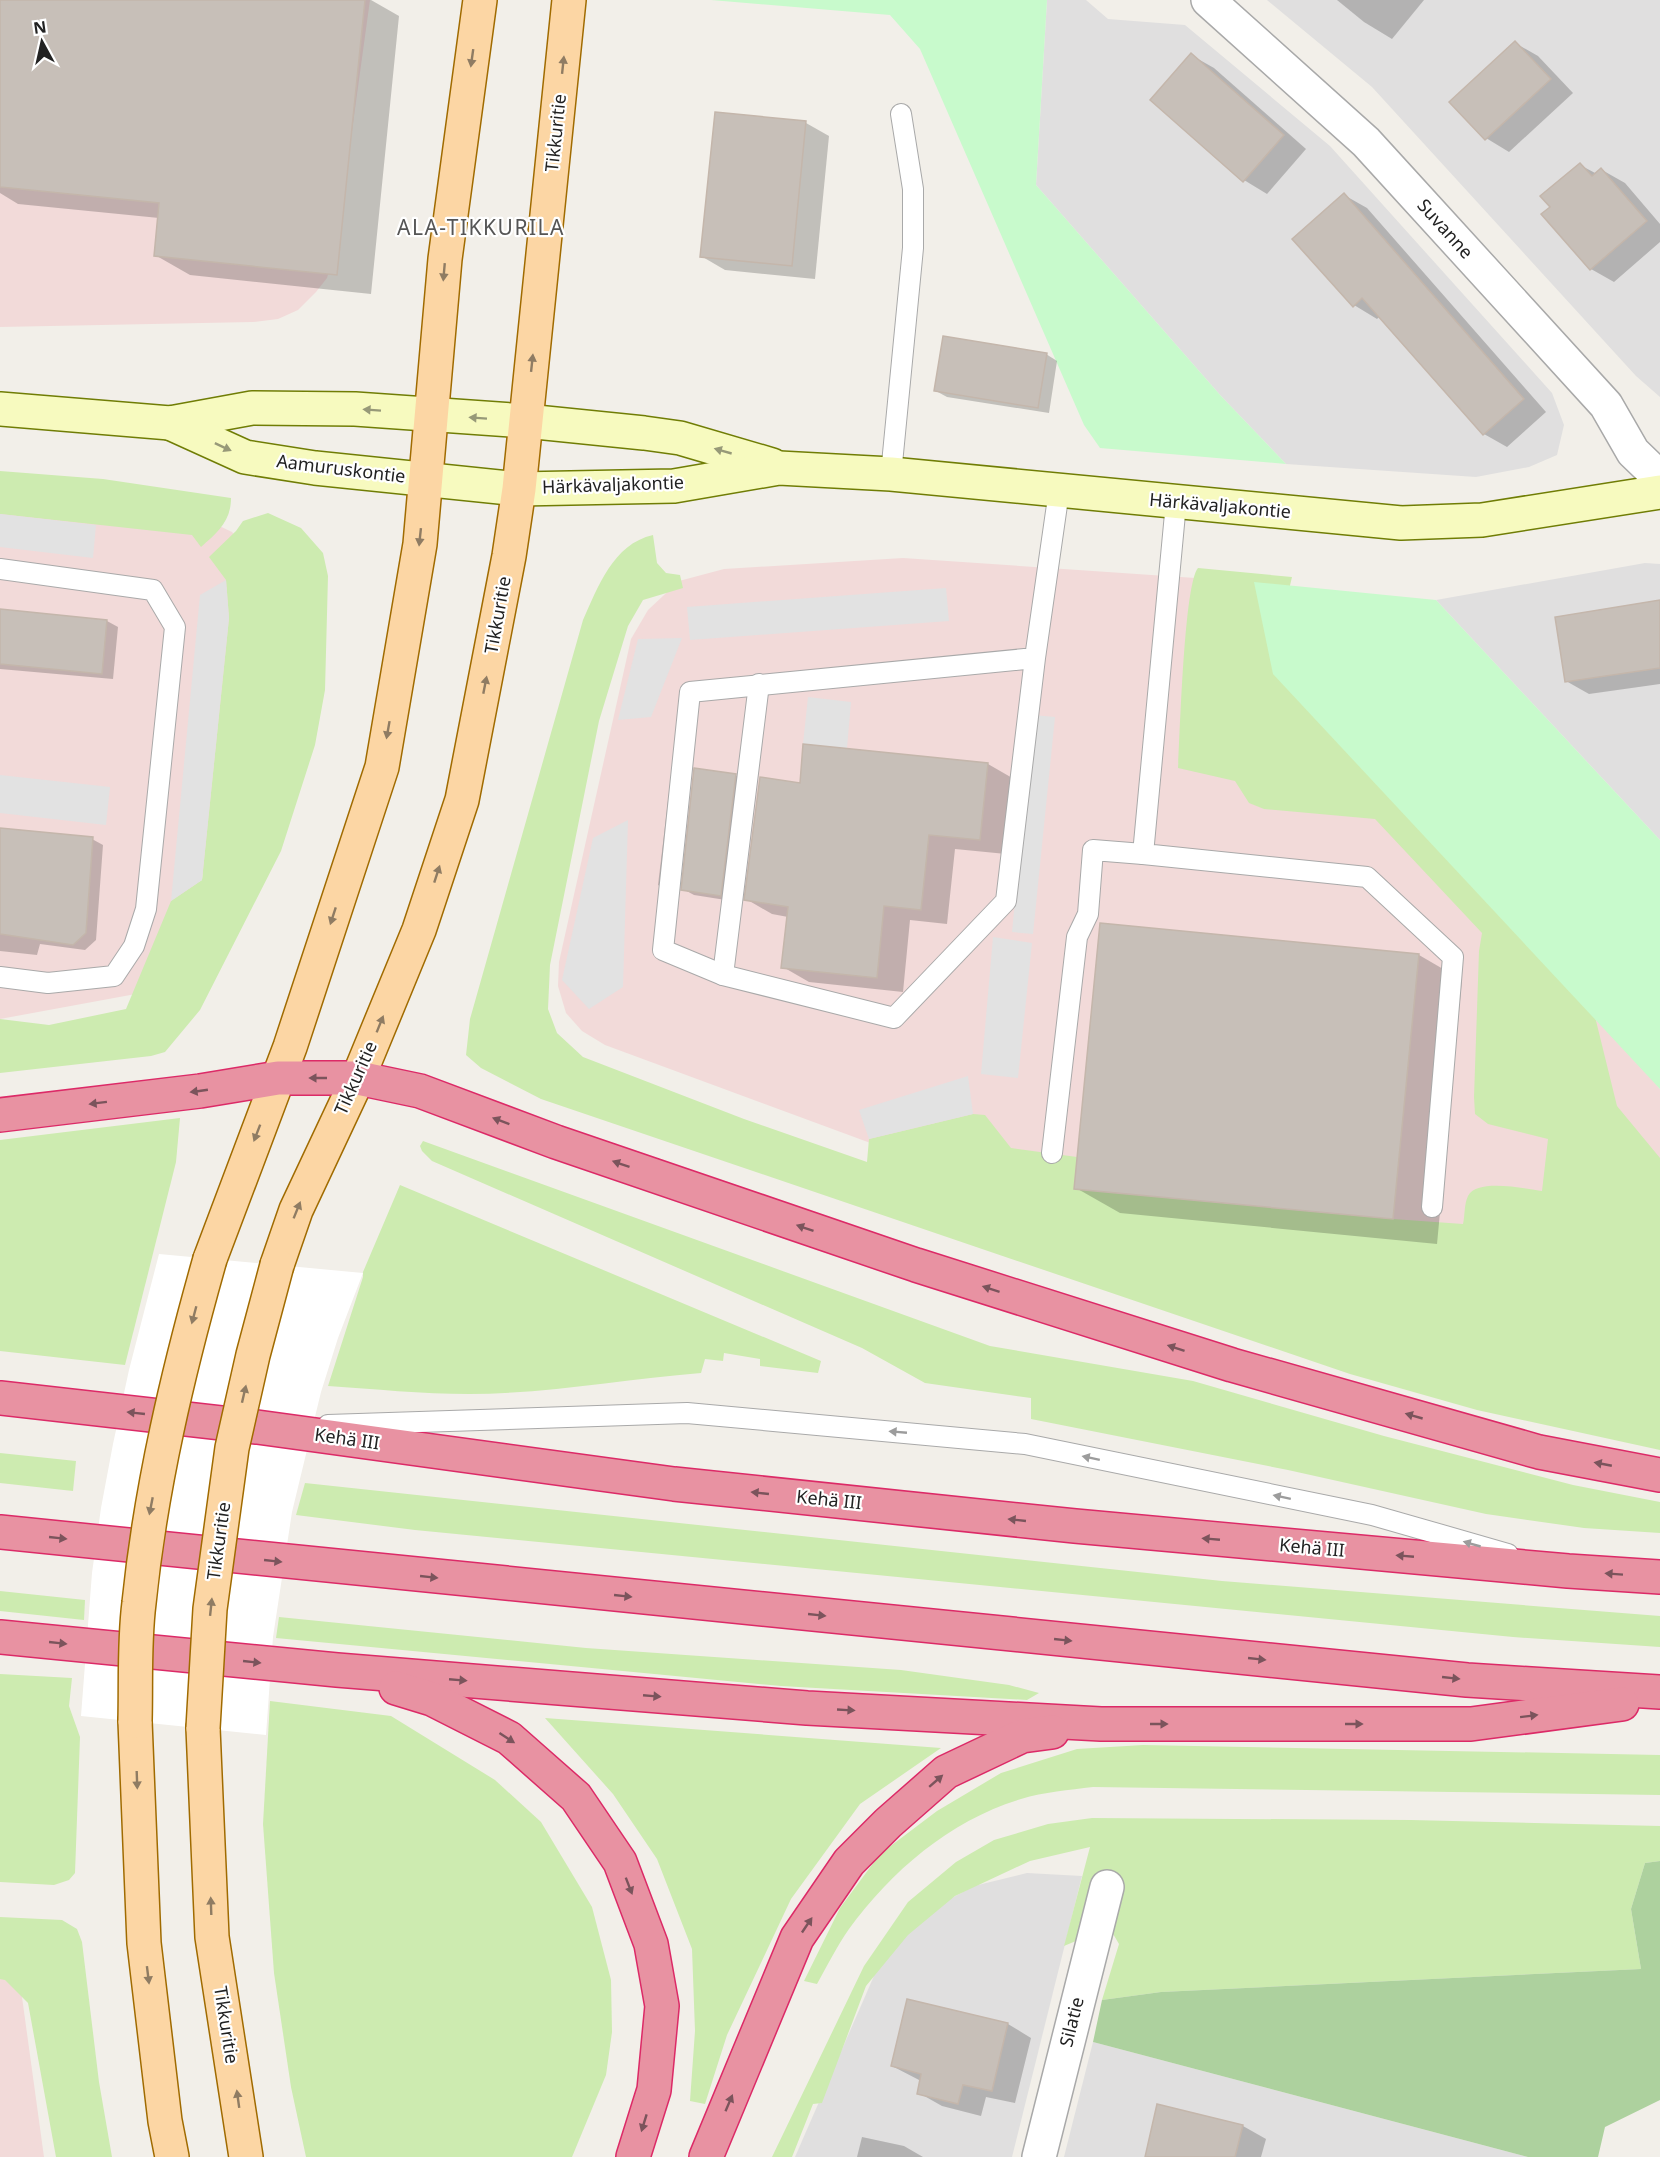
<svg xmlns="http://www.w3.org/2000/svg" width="1660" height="2157" font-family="'Noto Sans',sans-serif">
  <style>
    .residential { fill: #e0dfdf }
    .commercial { fill: #f2dad9 }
    .grass { fill: #cdebb0 }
    .forest { fill: #add19e }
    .park { fill: #c8facc }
    .parking { fill: #e2e2e2 }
    .pier { fill: #fff }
    .shadow { fill: #0003 }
    .building { fill: #c7bfb8; stroke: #c4b6ab; stroke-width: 1.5 }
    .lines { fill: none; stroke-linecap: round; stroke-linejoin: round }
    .lane-casing { stroke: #a9a9a9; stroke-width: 22 }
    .street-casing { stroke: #a9a9a9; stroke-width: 36 }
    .secondary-casing { stroke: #707d05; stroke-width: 36 }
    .primary-casing { stroke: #a06b00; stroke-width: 36 }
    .highway-casing { stroke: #dc2a67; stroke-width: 36 }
    .lane { stroke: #fff; stroke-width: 20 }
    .street { stroke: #fff; stroke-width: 33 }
    .secondary { stroke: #f7fabf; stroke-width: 33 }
    .primary { stroke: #fcd6a4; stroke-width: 33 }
    .highway { stroke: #e892a2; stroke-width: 33 }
    .primary-bridge-casing { stroke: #a06b00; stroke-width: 36; stroke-linecap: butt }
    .primary-bridge { stroke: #fcd6a4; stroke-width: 33 }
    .oneway { fill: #8f7c63 }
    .oneway2 { fill: #979978 }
    .oneway3 { fill: #7b545c }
    .oneway4 { fill: #9c9c9c }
    .labels { text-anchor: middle; stroke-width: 4.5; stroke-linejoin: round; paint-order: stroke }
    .street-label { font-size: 18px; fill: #222; stroke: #fff }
    .quarter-label { font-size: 21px; letter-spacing: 1.5px; fill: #555; stroke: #fff }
  </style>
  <rect width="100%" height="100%" fill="#f2efe9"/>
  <g class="residential">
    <polygon points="1047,0 1086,0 1108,19 1185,25 1330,146 1552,393 1564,425 1557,455 1529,467 1476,477 1286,464 1221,396 1036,185"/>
    <polygon points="1267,0 1660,0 1660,397 1636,376 1372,87"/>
    <polygon points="1645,563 1660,564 1660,840 1436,600"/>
    <polygon points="1027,1873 1082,1876 1012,2157 795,2157 877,1969 895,1944 939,1905 974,1886"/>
    <polygon points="1093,2042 1528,2157 1064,2157"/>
  </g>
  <g class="commercial">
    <polygon points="0,0 370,0 336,247 327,278 316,292 298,310 278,319 253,322 0,327"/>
    <polygon points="0,490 211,522 232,532 249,550 246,774 152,991 0,1019"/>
    <polygon points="903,558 1254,582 1660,1089 1660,1315 1006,1193 605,1045 582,1031 566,1013 558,986 559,962 631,639 648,610 679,581 724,569"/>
    <polygon points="0,1967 18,1968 44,2157 0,2157"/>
  </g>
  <g class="grass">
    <path d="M0,471L103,479L231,498C231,521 218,532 201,547L192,535L0,514Z"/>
    <polygon points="268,513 301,528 323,553 328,576 325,690 315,745 281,851 200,1010 165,1052 151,1056 0,1073 0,1019 49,1025 126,1009 171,901 202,880 229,618 226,580 209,557 236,531 243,521"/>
    <path d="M653,535L657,563L666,573L680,575L683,588L643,600L628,626L599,721L550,965L548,1009L557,1033L583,1057L744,1119L867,1162L869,1139L973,1114L985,1115L1011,1148L1077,1157L1075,1189L1393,1219L1463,1224C1465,1215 1464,1204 1468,1196C1477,1178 1525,1189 1542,1191L1548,1139L1488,1124L1475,1114L1474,1097L1479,951L1482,933L1375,819L1264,809L1249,803L1235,781L1178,768C1180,737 1184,584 1198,568L1292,577L1283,615L1551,838L1617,1106L1660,1158V1450L1477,1410L1350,1374L541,1099L481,1068L466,1055L470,1019L583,620C598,587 613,544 653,535Z"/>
    <polygon points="180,1118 176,1162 125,1365 0,1351 0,1140"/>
    <polygon points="423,1141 990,1346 1193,1381 1384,1436 1573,1485 1660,1502 1660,1533 1584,1528 1486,1514 1288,1470 1031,1419 1031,1398 925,1383 862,1348 432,1161 422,1151 420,1146"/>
    <path d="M400,1185L821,1361L818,1373L760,1366V1359L724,1353L723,1361L705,1359L701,1373C624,1379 547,1394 469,1394C422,1394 374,1389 328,1386L363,1277V1272Z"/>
    <polygon points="0,1453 76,1461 73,1491 0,1483"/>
    <polygon points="305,1483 1222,1581 1660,1616 1660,1647 1513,1637 415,1530 296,1515"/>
    <polygon points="0,1591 85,1600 84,1620 0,1611"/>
    <polygon points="279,1617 586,1648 901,1670 1009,1685 1039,1693 1027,1700 781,1686 276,1638"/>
    <polygon points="0,1674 72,1678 69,1706 80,1737 75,1873 69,1880 54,1885 0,1882"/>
    <polygon points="270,1701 391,1716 495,1780 541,1822 592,1907 611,1980 612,2032 606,2075 572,2157 306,2157 291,2087 274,1973 263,1824"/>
    <polygon points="545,1718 941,1748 860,1804 791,1899 727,2035 705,2104 690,2101 695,2031 692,1949 657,1859 613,1794"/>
    <path d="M1143,1745L1660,1755V1795L1093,1787C1069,1790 1044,1792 1021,1799C951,1820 892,1870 849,1929C837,1946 827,1966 817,1984L804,1981L840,1908L880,1854L937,1811L1001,1773L1077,1749Z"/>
    <polygon points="1092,1818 1411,1820 1660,1826 1660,1861 1645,1863 1631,1909 1641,1969 1161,1992 1102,2000 1119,1944 1109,1927 1064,1946 1090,1847 1030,1861 955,1896 908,1935 866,1986 822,2103 813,2104 792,2157 772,2157 864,1966 908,1902 956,1862 994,1840 1048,1824"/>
    <polygon points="0,1917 62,1920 77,1929 82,1942 99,2082 112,2157 56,2157 28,2003 5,1980 0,1979"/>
  </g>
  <polygon class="forest" points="1660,1861 1660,2100 1605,2127 1598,2157 1528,2157 1093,2042 1102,2000 1161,1992 1641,1969 1631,1909 1645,1863"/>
  <g class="park">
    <polygon points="711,0 1047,0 1036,185 1221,396 1286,464 1100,448 1084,425 920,49 890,15"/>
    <polygon points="1254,582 1436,600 1660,840 1660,1089 1273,674"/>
  </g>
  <g class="parking">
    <polygon points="0,514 96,525 93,558 0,547"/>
    <polygon points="226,580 229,618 202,880 171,901 200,595"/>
    <polygon points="946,588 949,621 690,640 687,607"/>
    <polygon points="682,638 651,717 618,720 638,639"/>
    <polygon points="808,697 851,702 847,748 803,744"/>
    <polygon points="1033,715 1055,717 1033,934 1012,932"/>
    <polygon points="0,775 110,787 106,825 0,813"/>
    <polygon points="628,820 623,987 589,1009 562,980 593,838"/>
    <polygon points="993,937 1032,943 1018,1078 981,1074"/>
    <polygon points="968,1076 973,1114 869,1139 859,1110"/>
  </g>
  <polygon class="pier" points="159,1254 363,1273 338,1338 321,1392 292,1512 273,1637 266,1735 81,1716 92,1573 101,1508 113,1444 129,1370"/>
  <g class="shadow">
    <polygon points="3,0 371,0 399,16 371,294 190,275 155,255 159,218 18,204 0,193 0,30"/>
    <polygon points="1337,0 1424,0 1392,39 1364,22"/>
    <polygon points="1515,43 1538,56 1573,93 1509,152 1486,138"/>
    <polygon points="1191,55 1214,68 1306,149 1267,194 1244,180"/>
    <polygon points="716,114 806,123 829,136 815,279 725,270 701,256"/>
    <polygon points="1580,165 1597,174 1602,170 1625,183 1660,224 1660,242 1614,282 1591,269 1552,208"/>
    <polygon points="1344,195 1367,208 1546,412 1507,447 1484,434 1380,316 1377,319 1354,305"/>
    <polygon points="1046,354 1057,361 1049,413 947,397 936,391"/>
    <polygon points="1660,603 1660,684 1589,694 1566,681"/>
    <polygon points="0,611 107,621 118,627 113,679 0,669"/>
    <polygon points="805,746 988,764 1014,779 1006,854 955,849 947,924 910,920 903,992 809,982 783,967 788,917 772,914 746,899 802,785"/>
    <polygon points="672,767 681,772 669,891 658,885"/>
    <polygon points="735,775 746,782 732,901 694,895 683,889"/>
    <polygon points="0,828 92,839 103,845 96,940 85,950 40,944 37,955 0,951"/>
    <polygon points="1419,955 1462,980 1437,1244 1120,1213 1076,1188"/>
    <polygon points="908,2001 1008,2024 1031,2038 1015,2103 986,2097 981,2116 942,2106 919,2093 921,2081 892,2066"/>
    <polygon points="1243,2126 1266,2139 1261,2157 1147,2157"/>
    <polygon points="862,2137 904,2146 923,2157 857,2157"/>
  </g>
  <g class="building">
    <polygon points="0,0 365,0 337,275 154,256 159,203 0,187"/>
    <polygon points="1515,41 1551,79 1485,140 1449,102"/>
    <polygon points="1191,53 1284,135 1243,182 1150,100"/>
    <polygon points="715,112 806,121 792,266 700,257"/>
    <polygon points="1580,163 1592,176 1601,168 1647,221 1590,270 1541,214 1550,207 1540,196"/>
    <polygon points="1344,193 1524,399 1483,435 1362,298 1353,307 1292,239"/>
    <polygon points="943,336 1047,353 1038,408 934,391"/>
    <polygon points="1660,600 1660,668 1565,682 1555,617"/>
    <polygon points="0,609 107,620 102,674 0,664"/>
    <polygon points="803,744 988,763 980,840 929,835 921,910 884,906 877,978 781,968 788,907 744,900 760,777 800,783"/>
    <polygon points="694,768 736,774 721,896 681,890"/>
    <polygon points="0,828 93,837 86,933 73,945 0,934"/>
    <polygon points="1100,923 1419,954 1393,1219 1074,1189"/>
    <polygon points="907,1999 1008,2023 992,2091 963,2085 958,2104 917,2094 921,2074 891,2066"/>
    <polygon points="1157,2104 1243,2125 1235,2157 1145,2157"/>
  </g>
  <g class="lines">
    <g class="lane-casing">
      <g id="lane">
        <polyline points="891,474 913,248 913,189 901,114"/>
        <polyline points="1176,503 1143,854 1367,877 1453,957 1432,1207"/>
        <polyline points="0,569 153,590 175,627 146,909 134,946 114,976 48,983 0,977"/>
        <polyline points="1035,658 690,692 663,950 723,975 894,1018 1006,901 1035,658 1059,491"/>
        <polyline points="723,975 759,684"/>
        <polyline points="1052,1153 1077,937 1088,914 1093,850 1143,854"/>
        <polyline points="328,1425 687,1413 1025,1444 1372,1515 1508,1554"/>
      </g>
    </g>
    <g class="street-casing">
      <g id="street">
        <polyline points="1208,0 1366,142 1606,405 1633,452 1660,478"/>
        <polyline points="1039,2157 1107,1887"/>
      </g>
    </g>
    <g class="secondary-casing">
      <g id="secondary">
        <polyline points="0,409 170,423 252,408 355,409 526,421 644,433 680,438 772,465"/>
        <polyline points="170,423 245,457 315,468 519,489 674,486 779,468 891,474 1401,523 1482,520 1660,492"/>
      </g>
    </g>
    <g class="primary-casing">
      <g id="primary">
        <polyline points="210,1259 290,1047 382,767 420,544 445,259 480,0"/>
        <polyline points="277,1265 296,1210 358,1078 419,930 462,800 509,556 519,489 569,0"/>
        <polyline points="135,1721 144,1943 165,2121 172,2157"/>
        <polyline points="203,1728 212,1937 246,2157"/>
      </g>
    </g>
    <g class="highway-casing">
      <g id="highway">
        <polyline points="0,1115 200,1091 278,1078 358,1078 420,1091 556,1142 916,1265 1232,1365 1539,1452 1660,1475"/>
        <polyline points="0,1398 257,1427 674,1484 1075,1526 1568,1571 1660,1577"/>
        <polyline points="0,1532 1467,1680 1660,1692"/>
        <polyline points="0,1637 337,1670 807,1708 1101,1724 1471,1724 1622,1704"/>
        <polyline points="396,1688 432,1699 509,1738 576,1797 620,1862 651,1944 662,2006 654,2090 633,2157"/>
        <polyline points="706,2157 797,1938 849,1862 888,1823 946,1772 1022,1736 1052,1732"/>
      </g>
    </g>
    <use href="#lane" class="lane"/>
    <use href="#street" class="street"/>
    <use href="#secondary" class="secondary"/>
    <use href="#primary" class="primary"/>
    <use href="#highway" class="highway"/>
    <g class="primary-bridge-casing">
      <g id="primary-bridge">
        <path d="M135,1721C136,1682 134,1642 139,1603C151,1486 178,1372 210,1259"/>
        <polyline points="203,1728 210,1609 232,1448 253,1355 277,1265"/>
      </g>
    </g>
    <use href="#primary-bridge" class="primary-bridge"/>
  </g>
  <defs><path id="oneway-solid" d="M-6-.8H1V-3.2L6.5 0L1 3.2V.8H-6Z" transform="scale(1.5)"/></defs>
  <g class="oneway">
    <use href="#oneway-solid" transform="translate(472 58) rotate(98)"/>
    <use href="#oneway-solid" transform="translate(563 65) rotate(-84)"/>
    <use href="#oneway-solid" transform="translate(444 272) rotate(95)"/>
    <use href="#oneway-solid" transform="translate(532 363) rotate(-84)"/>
    <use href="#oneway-solid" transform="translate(420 537) rotate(96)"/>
    <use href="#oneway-solid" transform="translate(485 685) rotate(-79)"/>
    <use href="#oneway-solid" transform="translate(388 730) rotate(100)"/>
    <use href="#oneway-solid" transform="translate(437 874) rotate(-72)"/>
    <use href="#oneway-solid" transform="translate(333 916) rotate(108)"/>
    <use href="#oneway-solid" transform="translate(380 1024) rotate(-68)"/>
    <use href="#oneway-solid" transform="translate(257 1133) rotate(111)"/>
    <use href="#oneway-solid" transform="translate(297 1210) rotate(-68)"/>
    <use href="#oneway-solid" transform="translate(194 1315) rotate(105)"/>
    <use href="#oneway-solid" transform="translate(244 1394) rotate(-77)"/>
    <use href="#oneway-solid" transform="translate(151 1506) rotate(101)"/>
    <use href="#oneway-solid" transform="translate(211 1607) rotate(-84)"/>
    <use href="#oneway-solid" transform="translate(137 1780) rotate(88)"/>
    <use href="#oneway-solid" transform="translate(211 1906) rotate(-92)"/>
    <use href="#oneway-solid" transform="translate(148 1975) rotate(83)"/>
    <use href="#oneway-solid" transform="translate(238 2099) rotate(-98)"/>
  </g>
  <g class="oneway2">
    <use href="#oneway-solid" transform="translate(372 410) rotate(-176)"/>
    <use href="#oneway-solid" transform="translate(478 418) rotate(-176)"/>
    <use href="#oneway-solid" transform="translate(223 447) rotate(25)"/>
    <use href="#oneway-solid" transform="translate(723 451) rotate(-164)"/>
  </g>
  <g class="oneway3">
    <use href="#oneway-solid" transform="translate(318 1078) rotate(180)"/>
    <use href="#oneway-solid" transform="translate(199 1091) rotate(172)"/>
    <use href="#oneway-solid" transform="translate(98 1103) rotate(173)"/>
    <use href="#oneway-solid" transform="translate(501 1121) rotate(-159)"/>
    <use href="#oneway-solid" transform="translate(621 1164) rotate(-161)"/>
    <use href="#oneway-solid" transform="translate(805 1228) rotate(-161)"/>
    <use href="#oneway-solid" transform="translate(991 1289) rotate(-162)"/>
    <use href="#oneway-solid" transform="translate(1176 1348) rotate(-162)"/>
    <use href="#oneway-solid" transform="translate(136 1413) rotate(-174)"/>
    <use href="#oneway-solid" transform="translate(1414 1416) rotate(-164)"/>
    <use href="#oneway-solid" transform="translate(1603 1464) rotate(-169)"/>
    <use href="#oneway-solid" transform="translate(760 1493) rotate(-174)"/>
    <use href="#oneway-solid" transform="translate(1017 1520) rotate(-174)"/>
    <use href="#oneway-solid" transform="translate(58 1538) rotate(6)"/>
    <use href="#oneway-solid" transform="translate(1211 1539) rotate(-175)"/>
    <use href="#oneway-solid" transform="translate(1405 1556) rotate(-175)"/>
    <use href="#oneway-solid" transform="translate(273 1561) rotate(6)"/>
    <use href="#oneway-solid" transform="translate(1614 1574) rotate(-176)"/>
    <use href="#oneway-solid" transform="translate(429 1577) rotate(6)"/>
    <use href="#oneway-solid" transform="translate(623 1596) rotate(6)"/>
    <use href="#oneway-solid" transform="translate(817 1615) rotate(6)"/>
    <use href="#oneway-solid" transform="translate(1063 1640) rotate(6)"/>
    <use href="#oneway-solid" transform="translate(58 1643) rotate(6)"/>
    <use href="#oneway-solid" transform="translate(1257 1659) rotate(6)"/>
    <use href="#oneway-solid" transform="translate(252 1662) rotate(6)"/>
    <use href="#oneway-solid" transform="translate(1451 1678) rotate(6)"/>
    <use href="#oneway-solid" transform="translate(458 1680) rotate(5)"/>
    <use href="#oneway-solid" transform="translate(652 1696) rotate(5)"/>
    <use href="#oneway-solid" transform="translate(846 1710) rotate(3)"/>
    <use href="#oneway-solid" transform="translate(1529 1716) rotate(-7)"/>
    <use href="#oneway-solid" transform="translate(1159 1724)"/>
    <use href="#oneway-solid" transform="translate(1354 1724)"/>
    <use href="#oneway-solid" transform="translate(507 1738) rotate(33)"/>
    <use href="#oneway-solid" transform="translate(936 1781) rotate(-41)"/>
    <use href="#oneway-solid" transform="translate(629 1886) rotate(69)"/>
    <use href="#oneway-solid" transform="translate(807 1925) rotate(-56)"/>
    <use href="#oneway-solid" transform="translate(729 2103) rotate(-67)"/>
    <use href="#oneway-solid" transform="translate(644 2123) rotate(107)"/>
  </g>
  <g class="oneway4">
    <use href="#oneway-solid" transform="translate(898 1432) rotate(-175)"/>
    <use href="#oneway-solid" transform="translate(1091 1458) rotate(-168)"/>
    <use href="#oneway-solid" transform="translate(1282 1497) rotate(-168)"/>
    <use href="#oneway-solid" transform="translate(1472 1544) rotate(-164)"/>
  </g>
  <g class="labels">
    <g class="street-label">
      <text transform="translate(556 133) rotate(-84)" y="6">Tikkuritie</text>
      <text transform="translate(1445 229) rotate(48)" y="6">Suvanne</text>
      <text transform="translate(341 469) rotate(7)" y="6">Aamuruskontie</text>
      <text transform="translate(613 485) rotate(-2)" y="6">Härkävaljakontie</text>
      <text transform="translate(1220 506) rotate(5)" y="6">Härkävaljakontie</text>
      <text transform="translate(498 615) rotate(-80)" y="6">Tikkuritie</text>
      <text transform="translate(356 1078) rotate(-66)" y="6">Tikkuritie</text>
      <text transform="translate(347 1439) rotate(8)" y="6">Kehä III</text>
      <text transform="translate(829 1500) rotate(6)" y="6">Kehä III</text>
      <text transform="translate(219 1541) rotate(-82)" y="6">Tikkuritie</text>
      <text transform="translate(1312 1548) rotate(5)" y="6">Kehä III</text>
      <text transform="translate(1072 2022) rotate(-76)" y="6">Silatie</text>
      <text transform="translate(226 2025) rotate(81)" y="6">Tikkuritie</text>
    </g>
    <g class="quarter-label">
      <text x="481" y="235">ALA-TIKKURILA</text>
    </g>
  </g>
  <g transform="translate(42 42) rotate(352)" stroke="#ffffff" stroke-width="4.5" paint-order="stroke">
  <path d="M0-4.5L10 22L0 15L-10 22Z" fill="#222222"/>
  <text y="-9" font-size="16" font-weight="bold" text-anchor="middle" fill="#222222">N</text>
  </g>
</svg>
